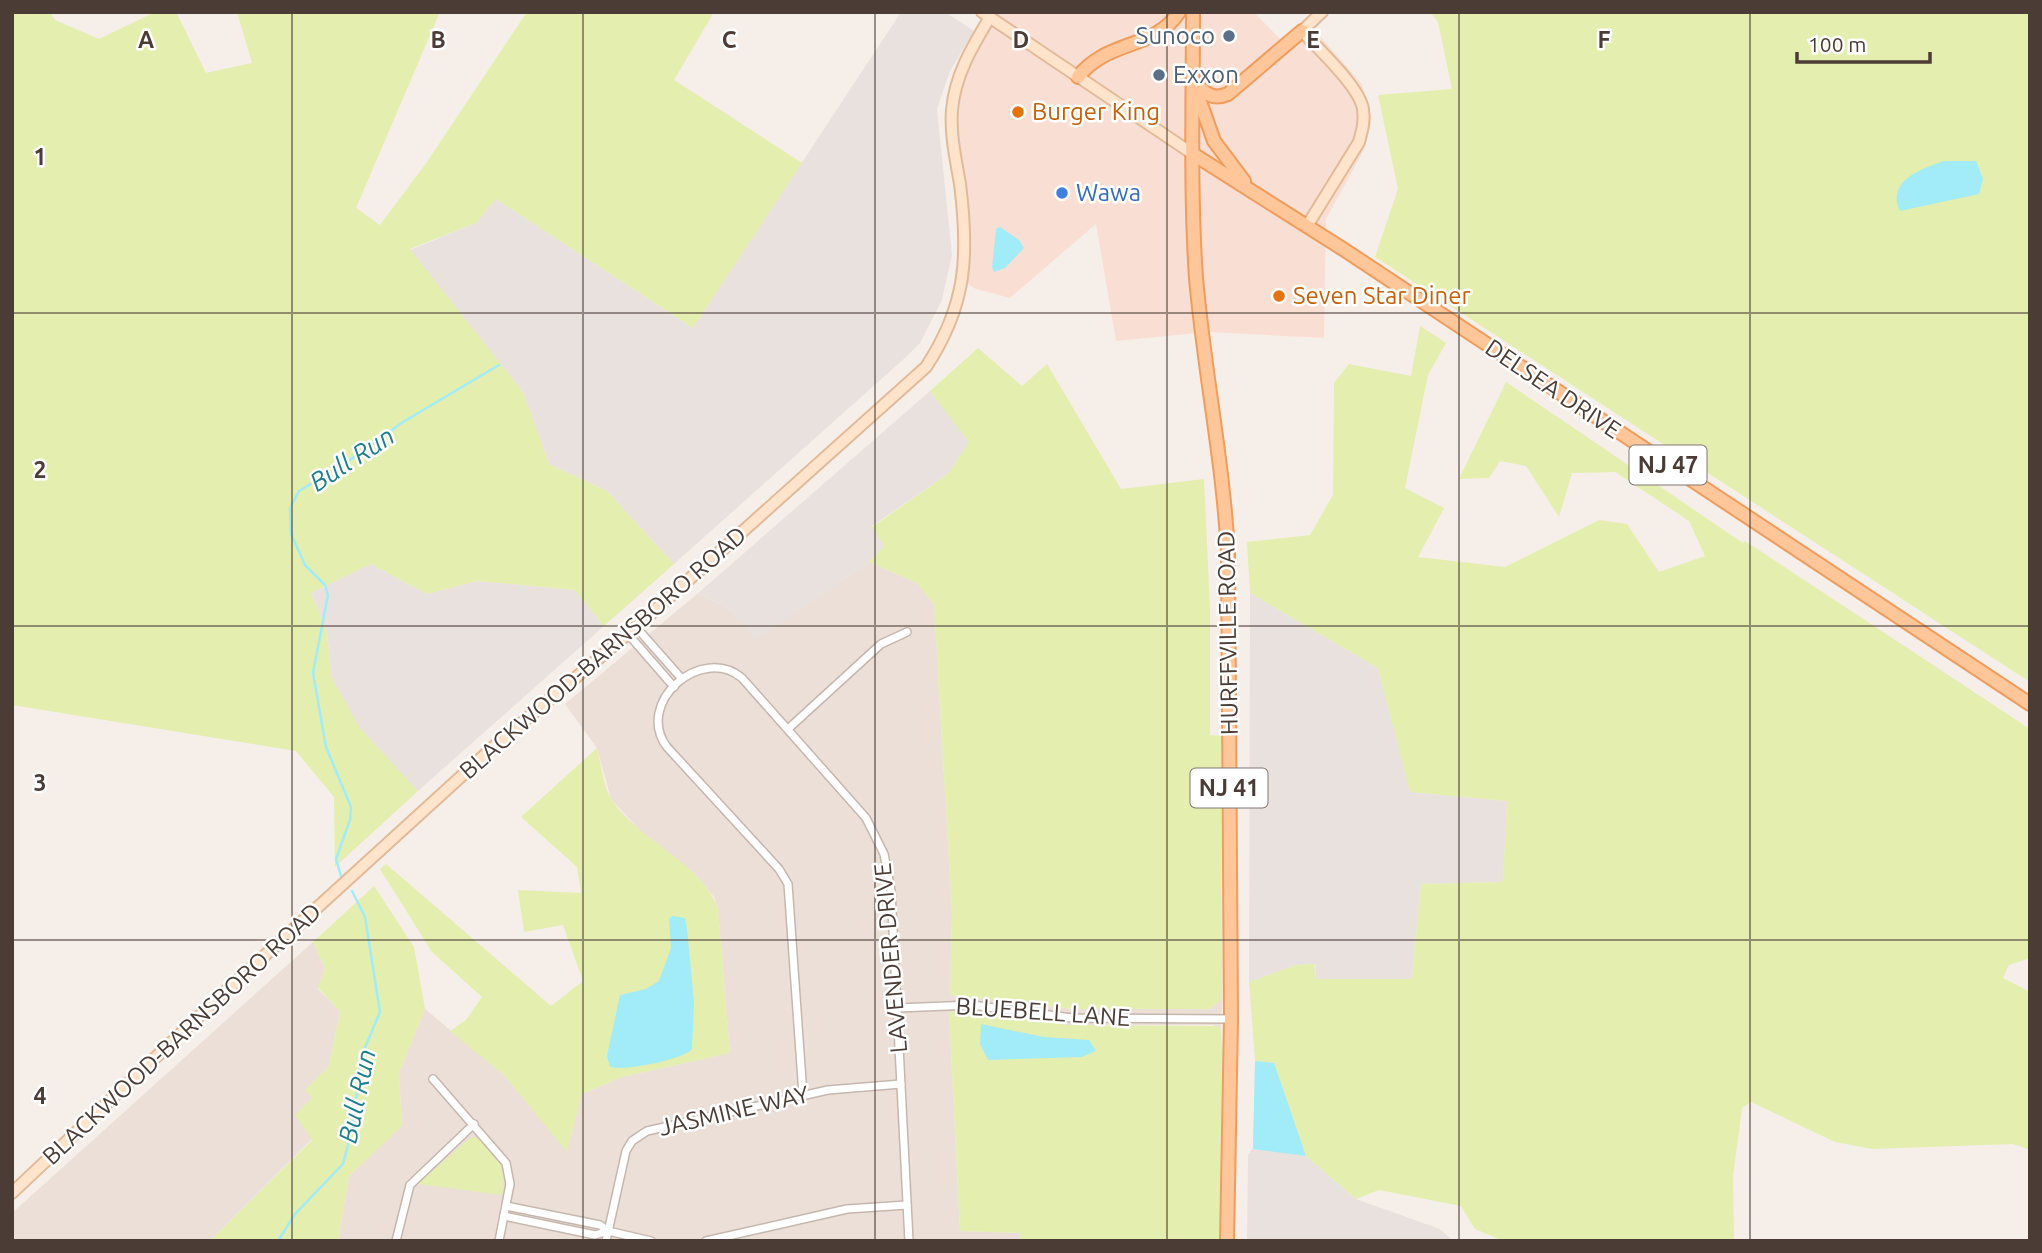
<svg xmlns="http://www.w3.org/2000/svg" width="2042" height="1253" font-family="Ubuntu,sans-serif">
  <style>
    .residential { fill: #ebdfd7 }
    .commercial { fill: #f9dfd3 }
    .industrial { fill: #e9e1de }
    .green { fill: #e3eeaf }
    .water { fill: #a1ecf8 }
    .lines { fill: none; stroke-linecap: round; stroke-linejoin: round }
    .stream { stroke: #a1ecf8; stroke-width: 2.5 }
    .minor-casing { stroke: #c6b7ae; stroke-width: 10 }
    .secondary-casing { stroke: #e1ba99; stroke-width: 14 }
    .primary-casing { stroke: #f09c5d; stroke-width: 16 }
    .minor { stroke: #fff; stroke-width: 7 }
    .secondary { stroke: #ffe4cb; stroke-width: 10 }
    .primary { stroke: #ffc69a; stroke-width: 12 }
    .grid { fill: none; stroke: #4b3d36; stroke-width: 2; stroke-opacity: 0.55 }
    .service-dot { fill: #5c6f8a; stroke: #fff; stroke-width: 2.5 }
    .food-dot { fill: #e8710a; stroke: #fff; stroke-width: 2.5 }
    .shop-dot { fill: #3f7fe0; stroke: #fff; stroke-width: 2.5 }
    .labels { text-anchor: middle; stroke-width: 5; stroke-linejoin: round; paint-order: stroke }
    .shield { fill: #fff; stroke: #817772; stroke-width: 2 }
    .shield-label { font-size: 23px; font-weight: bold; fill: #4b3d36 }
    .service-label { font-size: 24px; fill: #4e5e75; stroke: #fff; text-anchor: end }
    .food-label { font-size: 24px; fill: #c56008; stroke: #fff; text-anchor: start }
    .shop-label { font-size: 24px; fill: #366cbe; stroke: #fff; text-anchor: start }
    .street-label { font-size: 24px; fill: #4b3d36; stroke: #fff }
    .water-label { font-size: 26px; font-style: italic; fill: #1e7d8e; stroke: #fff }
    .grid-label { font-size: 23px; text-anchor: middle; font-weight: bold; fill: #4b3d36; stroke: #fff; stroke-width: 5; stroke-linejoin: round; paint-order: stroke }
  </style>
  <rect width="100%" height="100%" fill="#f6efe9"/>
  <g class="residential">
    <polygon points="869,562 917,583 934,604 952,912 950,995 1074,1009 1210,1009 1222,999 1221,1030 1213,1025 1068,1025 974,1011 949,1012 960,1231 1021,1233 1019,1241 338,1241 349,1176 402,1125 399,1073 425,1009 504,1075 567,1151 582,1094 622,1077 730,1053 718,909 714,897 696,875 644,835 611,799 597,748 565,704 697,594 726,606 756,639"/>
    <polygon points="313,942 325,968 318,989 340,1011 329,1066 306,1090 312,1098 312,1139 210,1241 12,1241 12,1213"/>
  </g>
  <polygon class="commercial" points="996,12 1254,12 1281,40 1305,19 1362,84 1372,119 1364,150 1326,219 1324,338 1208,332 1116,341 1096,224 1010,298 976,289 963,282 955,90 990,17"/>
  <g class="industrial">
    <polygon points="901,12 945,12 974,31 950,71 937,109 952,255 942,300 920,343 905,358 674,564 607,491 549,464 523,392 410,250 476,223 496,199 693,328"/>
    <polygon points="930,391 970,441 949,473 872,526 884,546 869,562 756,640 726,606 697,594"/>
    <polygon points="371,564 427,594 477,581 575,590 604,626 418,791 359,728 331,676 327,632 311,593"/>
    <polygon points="1250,593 1378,668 1411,792 1507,801 1503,882 1421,884 1412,979 1316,979 1315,964 1296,965 1249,982"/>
    <polygon points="1275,1066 1306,1156 1356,1199 1440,1229 1453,1241 1247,1241 1248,1155 1253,1148 1255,1069"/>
  </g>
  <g class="green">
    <polygon points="12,12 50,12 55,20 99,39 155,12 176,12 206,73 252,63 237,12 440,12 356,208 380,225 427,162 527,12 714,12 674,80 802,163 693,328 496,199 476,223 410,249 523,392 549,464 607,491 674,564 604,626 575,590 477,581 427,594 371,564 311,593 327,632 331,676 360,728 418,791 335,867 334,797 296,751 12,705"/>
    <polygon points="1430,12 2030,12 2030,682 1375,257 1398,189 1378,95 1452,89 1438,22"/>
    <polygon points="1420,326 1446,343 1428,375 1405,488 1444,508 1418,557 1505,567 1599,520 1627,524 1659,572 1705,556 1689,521 1615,472 1572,473 1559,517 1526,466 1500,461 1489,478 1459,479 1506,382 1743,543 1745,541 2030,729 2030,958 2009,965 2003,978 2030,992 2030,1150 2013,1144 1872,1149 1835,1142 1751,1102 1742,1108 1733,1176 1734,1241 1503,1241 1475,1229 1461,1206 1379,1190 1356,1199 1306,1156 1274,1063 1255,1061 1249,982 1296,965 1314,964 1316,979 1412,979 1421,884 1503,882 1507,801 1410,792 1378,668 1250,593 1247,542 1310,535 1333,495 1334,383 1349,364 1411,376"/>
    <polygon points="978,348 1022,386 1047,364 1121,489 1204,479 1210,609 1210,735 1221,736 1222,999 1210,1009 1074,1009 950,995 952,912 934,604 917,583 869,562 884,546 872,527 949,473 969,442 930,391"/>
    <path d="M597,748C601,763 603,787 612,800C640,842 703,863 718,909L730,1053L622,1077L582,1094L567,1152L504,1075L450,1031L466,1020L482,997L432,952L380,869L386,864L551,1006L583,981L563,925L524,932L518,890L581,893L577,867L521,817Z"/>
    <polygon points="374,886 414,947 425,1009 399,1073 402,1126 349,1176 338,1241 210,1241 312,1140 295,1115 312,1098 305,1090 329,1066 340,1011 318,988 325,968 313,942"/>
    <polygon points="974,1011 1068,1025 1218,1026 1221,1030 1222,1052 1219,1241 1019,1241 1021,1233 960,1231 949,1012"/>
    <path d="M471,1137C498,1140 506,1174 502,1195L418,1184Z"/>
  </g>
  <g class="water">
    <path d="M1944,161H1976L1983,179L1979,194L1900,211C1886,181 1921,169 1944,161Z"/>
    <polygon points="1000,227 1019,240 1024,248 1005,268 994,272 992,267 996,229"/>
    <path d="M672,916L685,918L687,929L694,1002L692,1049C683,1060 624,1071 610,1067L607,1056L620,995L646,989L659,981L671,948L669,919Z"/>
    <polygon points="981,1024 1044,1037 1089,1040 1096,1051 1082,1057 988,1060 980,1044"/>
    <polygon points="1255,1061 1274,1063 1306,1156 1253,1149"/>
  </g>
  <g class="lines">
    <g class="stream">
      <polyline points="341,876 336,859 350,820 351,807 326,747 313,673 328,595 325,585 305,565 291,534 290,508 299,491 347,462 403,422 499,365"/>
      <polyline points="278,1241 295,1214 343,1164 353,1126 361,1057 380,1012 365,917 352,891"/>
    </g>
    <g class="minor-casing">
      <g id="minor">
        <polyline points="636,627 682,679"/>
        <polyline points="628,634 674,687"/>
        <polyline points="788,729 881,644 907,632"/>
        <polyline points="897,1008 972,1005 1072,1018 1231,1019"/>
        <polyline points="433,1079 506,1163 510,1184 499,1241"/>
        <path d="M803,1095L788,884L779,869L667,747C634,703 701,644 742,678L866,818L884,854L891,891L909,1241"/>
        <polyline points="506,1206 600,1225 608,1231 651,1241"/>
        <polyline points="504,1216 595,1235 608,1231"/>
        <polyline points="396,1241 410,1185 474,1124"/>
        <polyline points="606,1241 626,1151 632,1141 647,1131 828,1090 901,1084"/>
        <polyline points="706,1241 847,1209 907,1205"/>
      </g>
    </g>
    <g class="secondary-casing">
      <g id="secondary">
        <polyline points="982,12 1193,154"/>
        <path d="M1307,226L1359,142C1362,131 1365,121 1363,109C1359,86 1318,49 1302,31L1322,12"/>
        <path d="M12,1193L229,988L500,741L636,627L926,367C967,305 969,255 960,184C956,160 950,135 952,110C955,75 972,47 990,17"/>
      </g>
    </g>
    <g class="primary-casing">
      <g id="primary">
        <path d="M1193,12C1193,101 1190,190 1196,278C1204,370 1223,460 1228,553L1231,1019L1227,1241"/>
        <path d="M1078,77C1107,39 1155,50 1179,12"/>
        <path d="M1193,80C1204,92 1211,101 1228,94L1302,31"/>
        <polyline points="1197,93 1214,141 1244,181"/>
        <polyline points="1193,154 1343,249 2030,704"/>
      </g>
    </g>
    <use href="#minor" class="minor"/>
    <use href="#secondary" class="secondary"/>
    <use href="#primary" class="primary"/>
  </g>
  <path class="grid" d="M292,12V1241M583,12V1241M875,12V1241M1167,12V1241M1459,12V1241M1750,12V1241M12,313H2030M12,626H2030M12,940H2030"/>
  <g class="service-dot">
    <circle cx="1229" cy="36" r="7"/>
    <circle cx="1159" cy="75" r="7"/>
  </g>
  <g class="food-dot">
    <circle cx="1018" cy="112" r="7"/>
    <circle cx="1279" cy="296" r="7"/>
  </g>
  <circle class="shop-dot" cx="1062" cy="193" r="7"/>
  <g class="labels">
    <g class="shield">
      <rect x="1629.5" y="445.5" width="77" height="39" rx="5"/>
      <rect x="1190.5" y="768.5" width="77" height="39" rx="5"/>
    </g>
    <g class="shield-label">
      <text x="1668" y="473">NJ 47</text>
      <text x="1229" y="796">NJ 41</text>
    </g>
    <g class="service-label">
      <text x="1215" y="44">Sunoco</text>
      <text x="1173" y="83" text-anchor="start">Exxon</text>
    </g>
    <g class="food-label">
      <text x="1032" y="120">Burger King</text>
      <text x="1293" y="304">Seven Star Diner</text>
    </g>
    <g class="shop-label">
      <text x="1076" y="201">Wawa</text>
    </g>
    <g class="street-label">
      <text transform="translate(1553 389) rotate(34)" y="8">DELSEA DRIVE</text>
      <text transform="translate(1228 633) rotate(-91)" y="8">HURFFVILLE ROAD</text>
      <text transform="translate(603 653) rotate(-41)" y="8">BLACKWOOD-BARNSBORO ROAD</text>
      <text transform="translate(891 958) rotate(-95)" y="8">LAVENDER DRIVE</text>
      <text transform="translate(1043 1012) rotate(4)" y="8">BLUEBELL LANE</text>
      <text transform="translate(182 1034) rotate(-43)" y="8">BLACKWOOD-BARNSBORO ROAD</text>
      <text transform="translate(734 1111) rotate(-13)" y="8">JASMINE WAY</text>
    </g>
    <g class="water-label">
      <text transform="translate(352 459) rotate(-33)" y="9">Bull Run</text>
      <text transform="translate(357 1096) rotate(-78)" y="9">Bull Run</text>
    </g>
  </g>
  <g class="grid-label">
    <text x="146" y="48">A</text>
    <text x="438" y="48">B</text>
    <text x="729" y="48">C</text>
    <text x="1021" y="48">D</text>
    <text x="1313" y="48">E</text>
    <text x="1604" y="48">F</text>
    <text x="40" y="165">1</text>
    <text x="40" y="478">2</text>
    <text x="40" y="791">3</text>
    <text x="40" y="1104">4</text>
  </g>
  <rect width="2042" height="1253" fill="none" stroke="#4b3d36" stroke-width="28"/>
  <path d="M1797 52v10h133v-10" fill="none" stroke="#4b3d36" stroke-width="3.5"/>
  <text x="1808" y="52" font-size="21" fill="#4b3d36" stroke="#ffffff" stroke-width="5" paint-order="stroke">100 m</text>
</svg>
